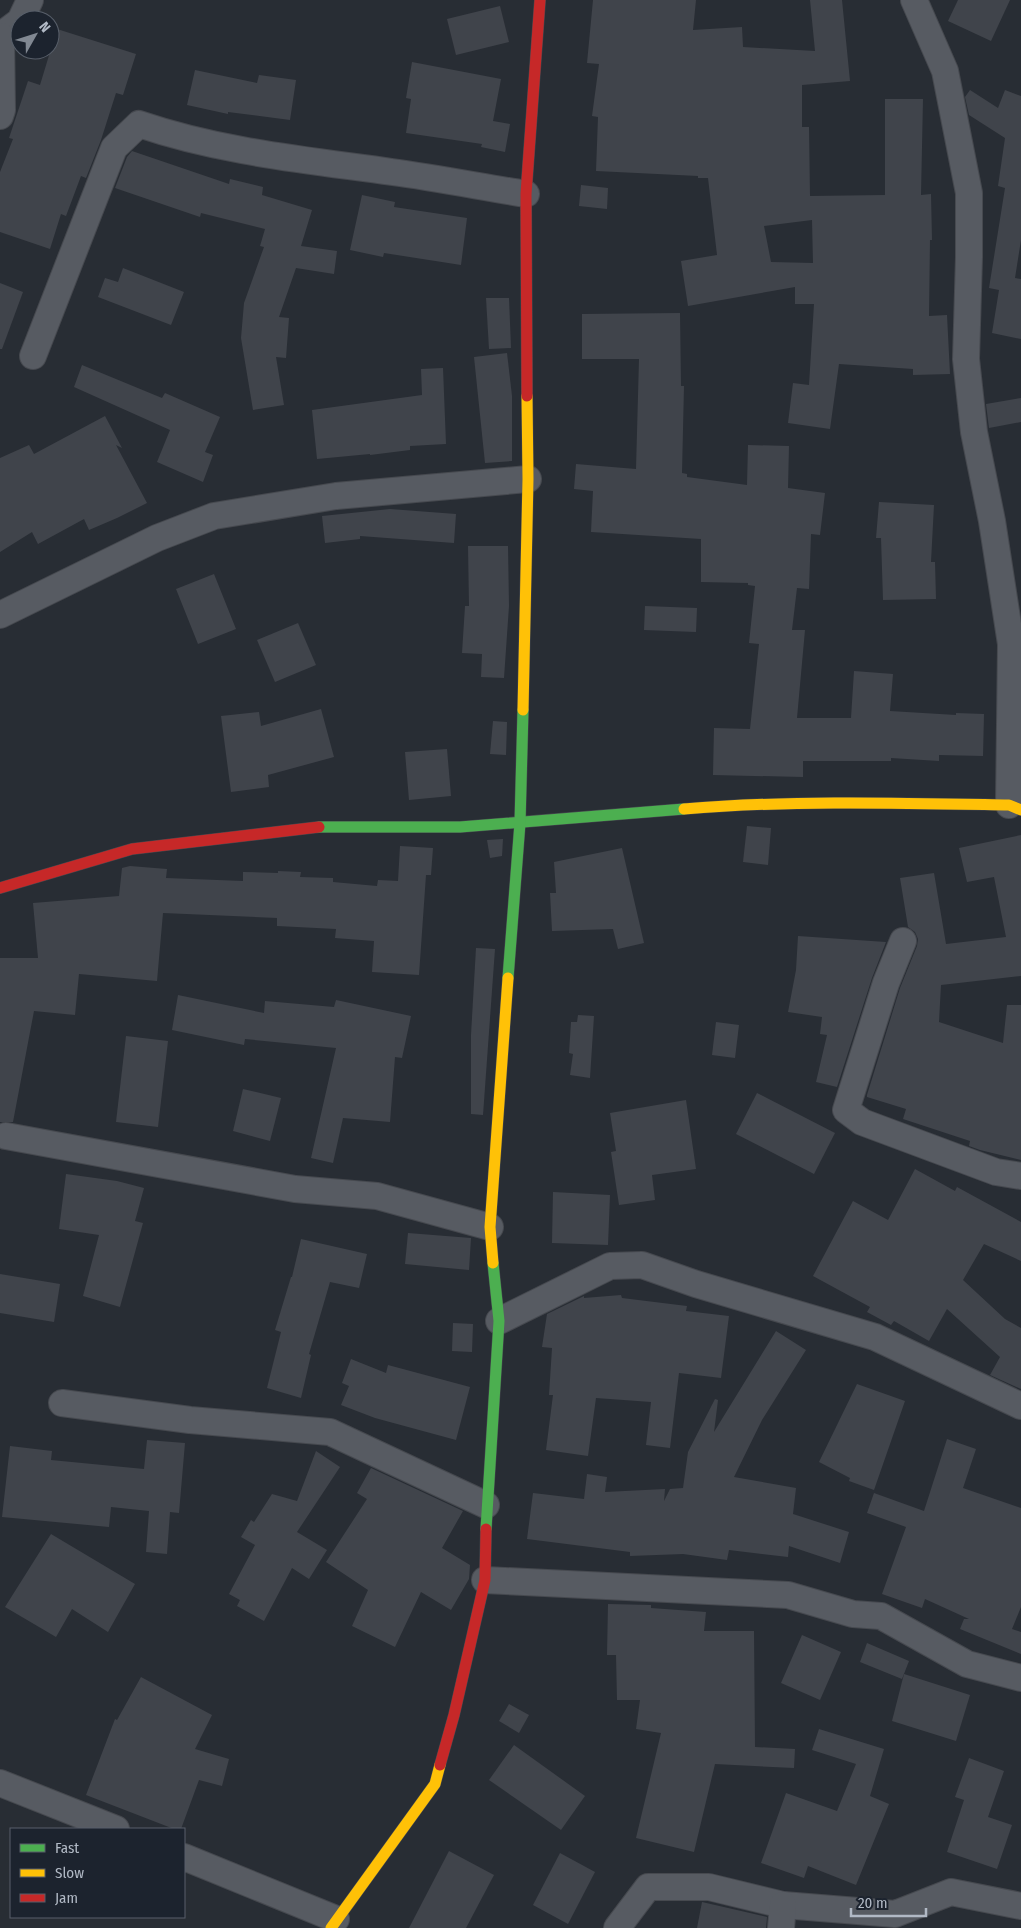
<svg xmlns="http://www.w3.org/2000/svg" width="1021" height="1928" font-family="'Fira Sans Condensed',sans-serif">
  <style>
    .building { fill: #40444b; fill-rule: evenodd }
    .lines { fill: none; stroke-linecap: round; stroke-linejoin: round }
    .street-casing { stroke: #46494f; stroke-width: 28 }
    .fast-casing { stroke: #46494f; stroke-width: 12 }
    .slow-casing { stroke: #46494f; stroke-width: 12 }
    .jam-casing { stroke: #46494f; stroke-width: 12 }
    .street { stroke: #575b62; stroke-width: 26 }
    .fast { stroke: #4caf50; stroke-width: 11 }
    .slow { stroke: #ffc107; stroke-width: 11 }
    .jam { stroke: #c62828; stroke-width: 11 }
  </style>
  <rect width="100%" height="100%" fill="#282d34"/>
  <g class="building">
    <path d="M593,0H696L693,30L742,27L743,47L815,51L810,0H842L850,81L802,85V127H809L810,196L885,195V99H923L921,195L931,194L932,240H930L929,316L947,315L950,374L913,375V369L839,364L830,429L788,423L793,383L809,385L814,304H795V287L688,306L681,261L717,255L708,178H698V176L596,171L598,117L592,116L599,64L587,63ZM812,220L813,263L771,262L764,226Z"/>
    <polygon points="958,0 1010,0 991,41 948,21"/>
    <polygon points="500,6 509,42 456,55 447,19"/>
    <polygon points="57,29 136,54 123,95 116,93 101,140 86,178 81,176 66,216 61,214 50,249 0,232 0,172 13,139 9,138 28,81 40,85"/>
    <polygon points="412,62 501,79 493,121 510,124 505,152 481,147 482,144 406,133 411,99 406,98"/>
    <polygon points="195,70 257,83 259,75 296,80 290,120 228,112 228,114 187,105"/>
    <polygon points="970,90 998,108 1005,90 1021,96 1021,240 1015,278 1021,279 1021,339 992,333 999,290 989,288 1005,188 998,186 1005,138 969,115 965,97"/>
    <polygon points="132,151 229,184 230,179 263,187 262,195 312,210 301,246 337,251 334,274 296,268 279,317 289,318 286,358 276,357 284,405 253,410 241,338 244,303 264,247 260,246 265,229 201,213 200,217 115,188 127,157"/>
    <polygon points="581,185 608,188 607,209 579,206"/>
    <polygon points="362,195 395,202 394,207 467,218 461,265 384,253 383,257 350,250"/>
    <polygon points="123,268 184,292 171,325 98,297 105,278 118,282"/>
    <polygon points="0,283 23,292 2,349 0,349"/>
    <polygon points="486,298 509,298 511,348 489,349"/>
    <polygon points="680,313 681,386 684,386 682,473 687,474 687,477 747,485 748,445 789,446 788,488 825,493 820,535 811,534 809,589 797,588 792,630 805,630 797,718 851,718 854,671 893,674 890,711 956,715 956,713 984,714 983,756 939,755 939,761 891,758 891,761 803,761 803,777 713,775 714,728 750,729 759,644 749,643 755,586 748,585 748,583 701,582 701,539 591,532 593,491 574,489 576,464 636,469 639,359 582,359 582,314"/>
    <polygon points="507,353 512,396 512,461 485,463 474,357"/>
    <polygon points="82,365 162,398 165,393 220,417 205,452 213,455 203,482 157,462 170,430 74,387"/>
    <polygon points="443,368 446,444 410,446 410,450 370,455 370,454 317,459 312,410 422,395 421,369"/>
    <polygon points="1021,398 1021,422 989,428 986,404"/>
    <polygon points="105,416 122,448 116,445 147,503 117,518 89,530 84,519 38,544 32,532 0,552 0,458 29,445 34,454"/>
    <polygon points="879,502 934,505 931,562 935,562 936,599 883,600 881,538 876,538"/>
    <polygon points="390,509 456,514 454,543 360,536 360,539 325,543 322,516"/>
    <polygon points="468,546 508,546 509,606 504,678 481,677 482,654 462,653 465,606 469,606"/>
    <polygon points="214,574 236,629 198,644 176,589"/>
    <polygon points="645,606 697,608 696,632 644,630"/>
    <polygon points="298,623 316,665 275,682 257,640"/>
    <polygon points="321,709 334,757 268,775 269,787 231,792 221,716 259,712 261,726"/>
    <polygon points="493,721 507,722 506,755 490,754"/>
    <polygon points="447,749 451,796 409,800 405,752"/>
    <polygon points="747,826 771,828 768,865 743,862"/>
    <polygon points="1021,835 1021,976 941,985 939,1022 1003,1043 1007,1005 1021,1005 1021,1160 980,1150 969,1146 970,1141 903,1119 906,1109 867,1097 867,1095 900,988 917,946 918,939 915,932 908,927 900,878 934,873 946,944 1006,937 994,877 967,882 959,848"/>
    <polygon points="503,839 502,856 490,858 487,840"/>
    <polygon points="400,846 433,848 431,875 426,875 419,975 372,972 374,941 335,938 336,929 277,926 277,918 163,913 157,981 79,974 75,1015 34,1011 13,1122 0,1122 0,958 38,958 33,903 119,896 122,868 130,866 167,869 166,878 243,881 243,872 278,873 278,871 301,872 300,877 333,878 333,882 377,886 378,880 398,881"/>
    <polygon points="622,848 644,943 618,949 613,929 552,931 550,893 556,893 554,862"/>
    <polygon points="798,936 886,942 872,978 837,1087 816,1082 827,1035 820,1034 822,1017 788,1012 796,970"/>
    <polygon points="476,948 495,949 483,1115 471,1114 471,1035"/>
    <polygon points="178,995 264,1013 265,1001 334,1007 336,1000 411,1016 402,1058 395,1057 390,1122 343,1118 333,1163 311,1158 336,1048 245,1039 244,1045 172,1030"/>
    <polygon points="578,1015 594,1016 590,1078 570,1075 573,1054 569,1053 571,1022 577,1022"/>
    <polygon points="716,1022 739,1025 735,1058 712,1055"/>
    <polygon points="126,1036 168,1041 158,1127 116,1122"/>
    <polygon points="243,1089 281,1098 270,1141 233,1131"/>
    <polygon points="757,1093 835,1133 814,1174 736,1134"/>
    <polygon points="686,1100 696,1169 652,1175 655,1200 619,1205 611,1152 616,1151 610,1113"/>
    <polygon points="915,1169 955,1191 957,1187 1021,1222 1021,1261 984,1244 963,1280 1005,1319 1021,1328 1021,1389 990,1375 1000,1357 947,1309 929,1341 894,1321 891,1325 867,1312 870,1307 813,1276 853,1201 888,1220"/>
    <polygon points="66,1174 117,1181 144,1188 135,1221 143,1223 120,1307 83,1296 99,1235 59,1229"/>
    <polygon points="553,1192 610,1195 608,1245 552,1243"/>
    <polygon points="408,1233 471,1238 469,1270 405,1264"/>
    <polygon points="301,1239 367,1254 359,1288 330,1282 309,1354 311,1355 301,1398 267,1388 281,1332 275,1330 291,1277 292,1277"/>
    <polygon points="0,1274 60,1284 54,1322 0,1313"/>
    <polygon points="621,1295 622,1298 687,1306 686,1311 729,1316 721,1378 679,1373 670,1448 646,1445 651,1402 596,1398 588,1456 546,1450 553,1395 549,1395 552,1348 542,1347 547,1314 584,1296 584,1298"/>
    <polygon points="453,1323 473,1324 472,1352 452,1351"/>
    <polygon points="776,1331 806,1350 762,1420 734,1477 796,1488 793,1514 849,1532 840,1563 789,1546 788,1557 729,1550 727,1560 683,1554 630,1556 630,1552 527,1539 533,1493 584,1499 587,1474 607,1477 605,1492 665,1489 664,1501 670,1489 683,1488 688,1452 715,1399 718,1400 714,1432"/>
    <polygon points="351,1359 386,1373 388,1365 470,1387 456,1440 375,1418 341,1405 349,1386 342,1383"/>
    <polygon points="857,1384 905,1401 874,1490 849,1481 850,1478 819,1462"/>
    <polygon points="947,1439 976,1449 963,1488 1021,1508 1021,1607 1012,1629 1021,1632 1021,1654 960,1629 964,1619 969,1619 925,1599 922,1608 882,1594 906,1527 867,1513 874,1493 924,1511"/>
    <polygon points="147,1440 185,1443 179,1513 170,1512 167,1554 146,1552 149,1511 111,1507 109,1527 2,1517 10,1446 52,1451 51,1460 144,1469"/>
    <polygon points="316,1451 340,1467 297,1532 327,1550 309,1579 292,1568 264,1621 237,1606 240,1600 229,1594 255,1545 241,1537 251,1520 254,1522 272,1494 297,1501"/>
    <polygon points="371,1468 463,1511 442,1548 470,1565 469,1579 451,1610 421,1592 395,1647 352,1626 368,1590 326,1562 367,1499 357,1493"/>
    <polygon points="51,1534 135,1584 108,1632 72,1609 56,1637 5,1607"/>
    <polygon points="608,1604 651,1605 651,1608 706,1612 704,1631 754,1631 755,1747 795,1749 794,1768 715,1764 694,1852 636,1838 661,1733 636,1729 640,1700 617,1700 616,1655 607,1655"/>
    <polygon points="802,1635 841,1652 820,1700 781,1683"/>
    <polygon points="867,1643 909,1661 902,1679 860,1662"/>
    <polygon points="904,1674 970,1695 956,1741 892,1721"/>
    <polygon points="141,1677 212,1715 195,1749 229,1759 222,1786 199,1780 181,1829 174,1829 86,1795 115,1719 117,1720"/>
    <polygon points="509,1704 529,1715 519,1733 499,1721"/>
    <polygon points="819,1729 884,1749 870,1796 889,1804 856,1885 808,1866 804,1878 761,1863 786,1793 837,1811 856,1764 812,1750"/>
    <polygon points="514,1745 585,1796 561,1830 489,1780"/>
    <polygon points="969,1758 1004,1771 988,1817 1012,1825 997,1869 947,1852 964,1800 955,1797"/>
    <polygon points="449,1851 494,1875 466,1928 409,1928"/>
    <polygon points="560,1853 595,1872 568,1924 533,1905"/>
    <polygon points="702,1902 767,1917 766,1928 697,1928"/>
  </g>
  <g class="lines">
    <g class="street-casing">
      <g id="street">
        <polyline points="914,0 945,71 969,193 969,257 966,359 974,432 992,521 1011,644 1009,805"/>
        <polyline points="0,36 20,21 30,0"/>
        <polyline points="0,116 2,110 1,36"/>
        <path d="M33,356L114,148L139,124C221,152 307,160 392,172C437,178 482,187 526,194"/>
        <polyline points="0,615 157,538 214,516 336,496 528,479"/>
        <polyline points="903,941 886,983 846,1110 862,1122 996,1172 1021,1176"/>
        <polyline points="6,1136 295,1189 377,1196 490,1227"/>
        <polyline points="499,1321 610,1266 642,1265 696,1284 875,1337 1021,1406"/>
        <polyline points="62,1403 190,1420 330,1432 486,1505"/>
        <polyline points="485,1580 788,1595 853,1614 881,1616 967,1664 1021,1678"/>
        <polyline points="0,1783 116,1829"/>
        <polyline points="184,1857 336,1919"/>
        <polyline points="617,1928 648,1887 709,1887 783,1905 895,1914 951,1892 1021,1906"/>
        <polyline points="781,1928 783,1905"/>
      </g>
    </g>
    <g class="fast-casing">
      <g id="fast">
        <polyline points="319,827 460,827 684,809"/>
        <polyline points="508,978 520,823 523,710"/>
        <polyline points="486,1529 499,1321 493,1263"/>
      </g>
    </g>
    <g class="slow-casing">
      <g id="slow">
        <polyline points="523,710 528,479 527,396"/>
        <path d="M684,809C792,800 901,803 1009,805L1021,810"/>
        <polyline points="493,1263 490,1227 508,978"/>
        <polyline points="331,1928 435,1784 440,1765"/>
      </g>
    </g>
    <g class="jam-casing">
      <g id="jam">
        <polyline points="527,396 526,194 540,0"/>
        <polyline points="0,888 132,849 319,827"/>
        <polyline points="440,1765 454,1715 485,1580 486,1529"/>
      </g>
    </g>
    <use href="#street" class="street"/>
    <use href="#fast" class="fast"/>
    <use href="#slow" class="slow"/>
    <use href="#jam" class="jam"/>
  </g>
  <rect x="10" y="1828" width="175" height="90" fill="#1c232e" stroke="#585f6a"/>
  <rect x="20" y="1844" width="25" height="8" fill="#4caf50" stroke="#585f6a"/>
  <text x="55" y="1853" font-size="15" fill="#b1b9c5">Fast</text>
  <rect x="20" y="1869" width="25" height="8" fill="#ffc107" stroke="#585f6a"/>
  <text x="55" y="1878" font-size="15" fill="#b1b9c5">Slow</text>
  <rect x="20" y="1894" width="25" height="8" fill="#c62828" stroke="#585f6a"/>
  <text x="55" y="1903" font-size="15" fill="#b1b9c5">Jam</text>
  <g transform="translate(35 35) rotate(51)"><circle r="24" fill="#1c232e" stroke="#585f6a"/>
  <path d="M0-4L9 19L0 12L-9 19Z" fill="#818892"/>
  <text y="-8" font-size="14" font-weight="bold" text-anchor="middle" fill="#b1b9c5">N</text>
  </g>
  <path d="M851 1908v8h75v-8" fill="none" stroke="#b1b9c5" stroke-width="2.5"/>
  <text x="858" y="1908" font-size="15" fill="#b1b9c5" stroke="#1c232e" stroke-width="4" paint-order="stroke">20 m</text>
</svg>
